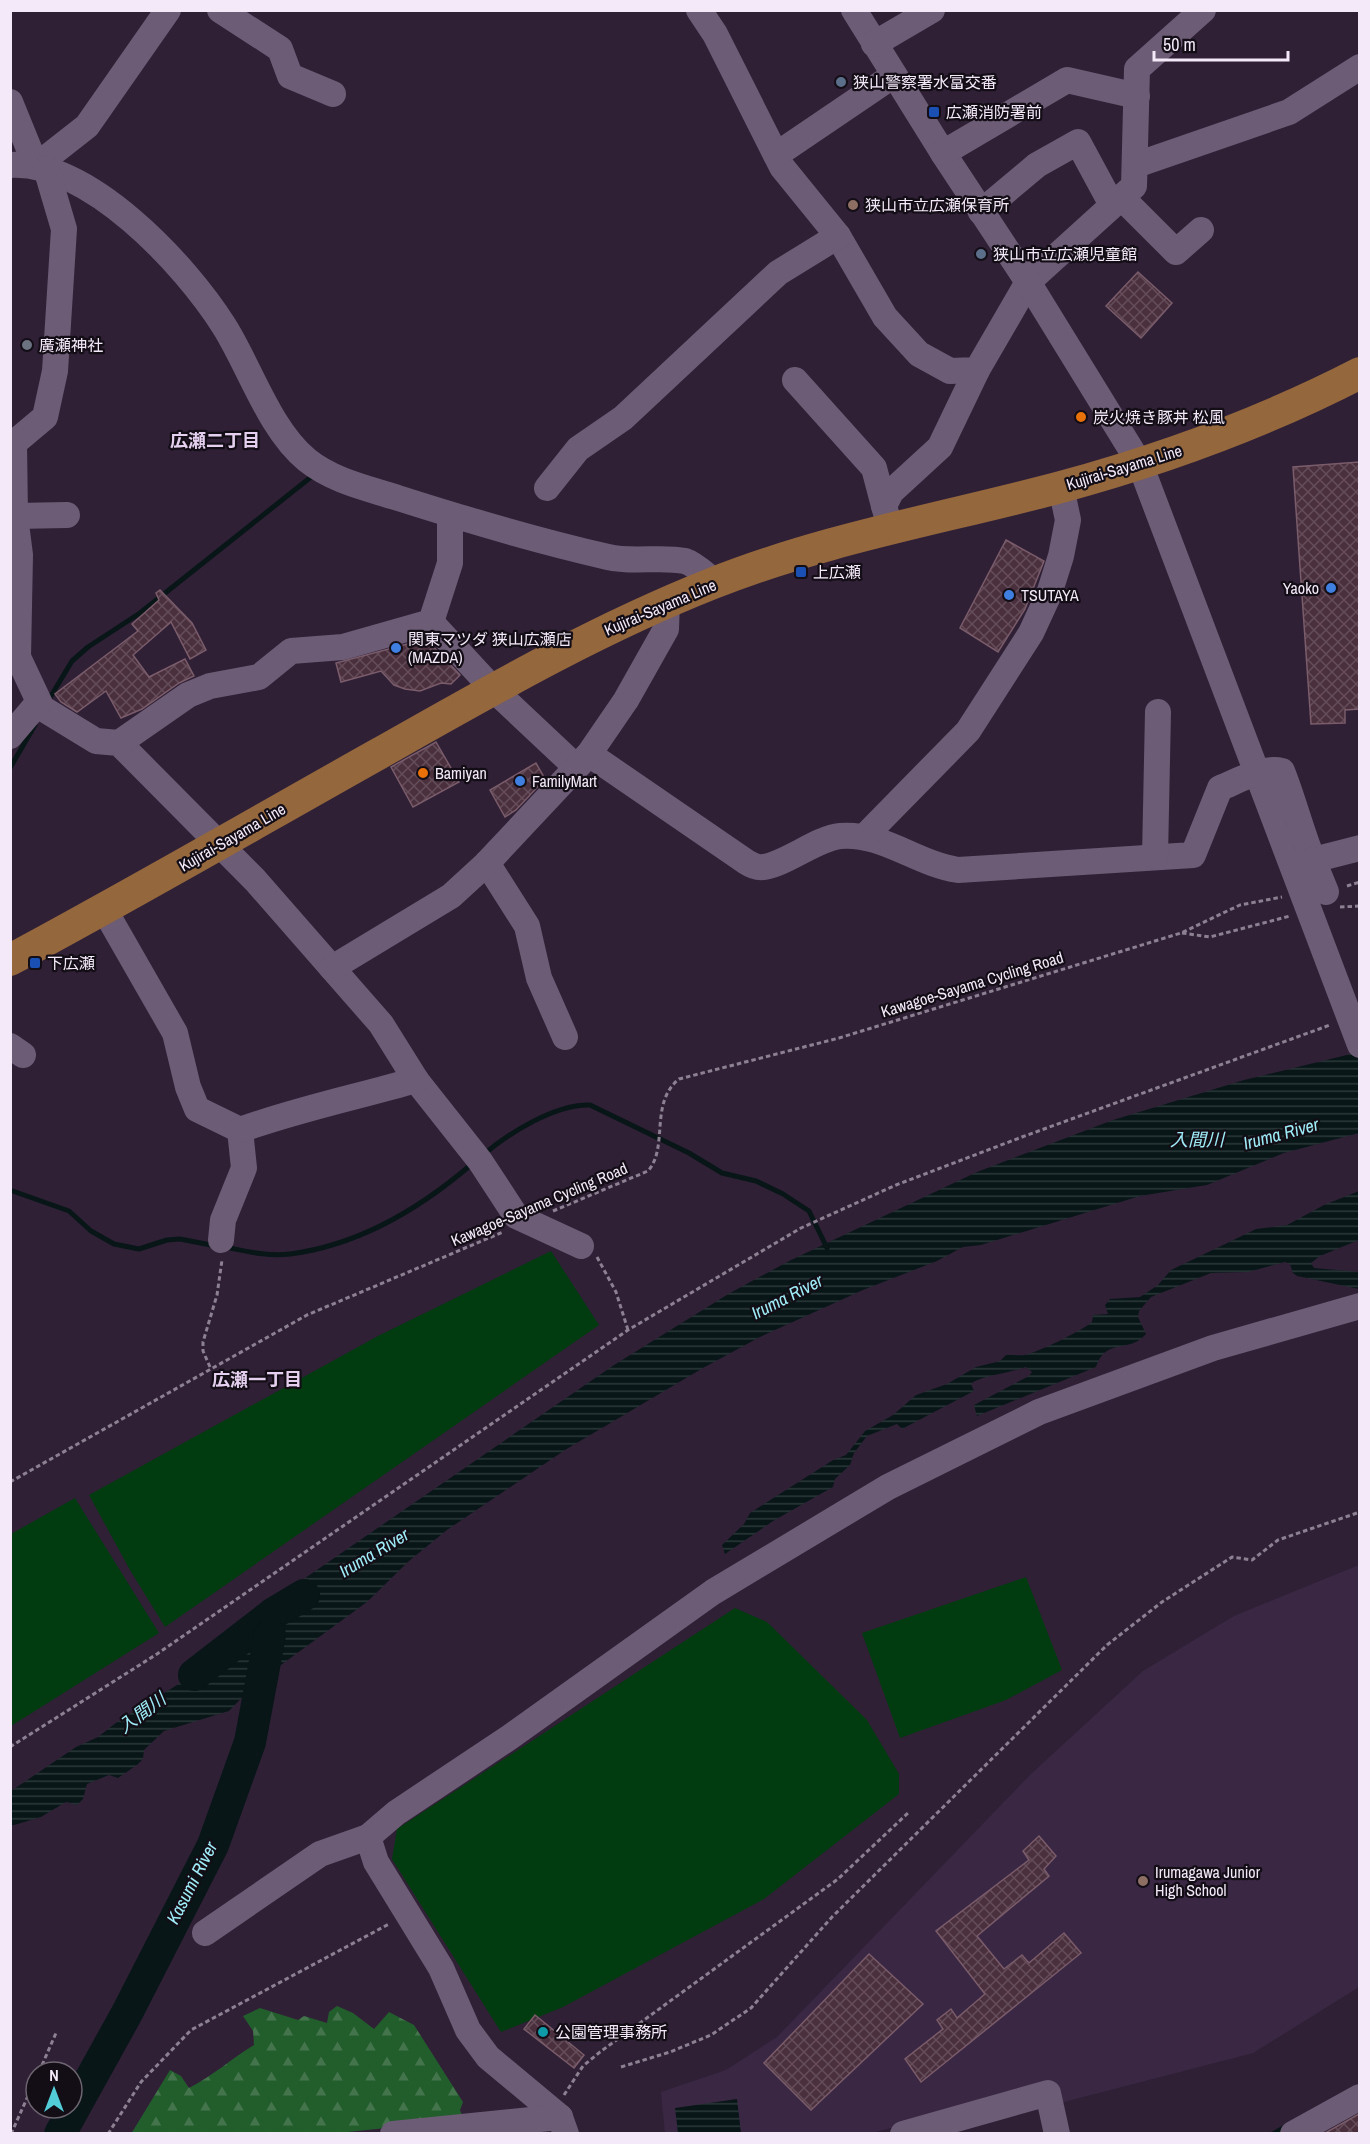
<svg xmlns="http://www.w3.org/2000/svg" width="1370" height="2144" font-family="'Archivo Narrow','Noto Sans JP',sans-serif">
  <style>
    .built { fill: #3a2743 }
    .forest { fill: url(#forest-firs) }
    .pitch { fill: #003c0f }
    .water { fill: url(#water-rules) }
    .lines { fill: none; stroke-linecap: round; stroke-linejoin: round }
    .stream { stroke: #081618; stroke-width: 5 }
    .river { stroke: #081618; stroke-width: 32 }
    .building { fill: url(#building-cross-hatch); stroke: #7a5c6a; stroke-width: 1.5 }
    .path { stroke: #8c8092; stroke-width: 3; stroke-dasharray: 4.5 3; stroke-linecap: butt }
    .minor { stroke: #6c5c75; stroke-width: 26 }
    .major { stroke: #95673d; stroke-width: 32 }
    .service-dot { fill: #5c6f8a; stroke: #130d16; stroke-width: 2 }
    .transit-dot { fill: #1a4fb4; stroke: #130d16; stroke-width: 2 }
    .education-dot { fill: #8d6e63; stroke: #130d16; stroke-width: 2 }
    .worship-dot { fill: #6b7280; stroke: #130d16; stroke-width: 2 }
    .food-dot { fill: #e8710a; stroke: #130d16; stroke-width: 2 }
    .shop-dot { fill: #3f7fe0; stroke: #130d16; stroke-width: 2 }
    .culture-dot { fill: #0f9aa8; stroke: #130d16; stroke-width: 2 }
    .labels { text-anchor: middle; stroke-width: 4.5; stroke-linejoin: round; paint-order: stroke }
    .poi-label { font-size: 16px; fill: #f3e9f8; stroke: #130d16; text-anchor: start }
    .street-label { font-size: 16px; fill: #f3e9f8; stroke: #130d16 }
    .neighbourhood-label { font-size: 18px; font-weight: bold; fill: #e4d0ee; stroke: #130d16 }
    .water-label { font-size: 18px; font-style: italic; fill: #9eecf7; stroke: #130d16 }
  </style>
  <defs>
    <pattern id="forest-firs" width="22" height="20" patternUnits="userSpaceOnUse" patternTransform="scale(1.5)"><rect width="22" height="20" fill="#225d2c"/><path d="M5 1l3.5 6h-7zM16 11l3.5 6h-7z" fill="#43744b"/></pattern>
    <pattern id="water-rules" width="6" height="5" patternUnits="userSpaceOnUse" patternTransform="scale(1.5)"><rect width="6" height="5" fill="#081618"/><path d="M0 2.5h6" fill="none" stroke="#2c383a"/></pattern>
    <pattern id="building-cross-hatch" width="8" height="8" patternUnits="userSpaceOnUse" patternTransform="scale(1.5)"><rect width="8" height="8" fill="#4a2f3d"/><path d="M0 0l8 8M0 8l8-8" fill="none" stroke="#654d5a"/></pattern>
  </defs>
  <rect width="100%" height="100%" fill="#2f2036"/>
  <polygon class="built" points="1359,1565 1359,1987 1253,2053 1060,2103 1057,2084 872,2133 665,2133 661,2092 726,2070 777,2037 1030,1775 1143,1671 1234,1616"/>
  <path class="forest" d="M337,2006L353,2013L374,2029L389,2012L414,2025L463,2102L460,2110L464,2120L338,2133L131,2134L170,2070L181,2076L189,2088C214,2075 231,2059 254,2045L253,2031L243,2016L260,2008L298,2020L304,2016L327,2023L329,2012Z"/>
  <g class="pitch">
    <polygon points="551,1251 599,1325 165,1627 130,1570 89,1495 378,1336"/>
    <polygon points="75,1498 159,1633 11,1726 11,1534"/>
    <polygon points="1026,1577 1062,1670 1006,1700 900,1738 862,1633"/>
    <polygon points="735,1608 767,1622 867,1720 899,1774 899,1794 764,1899 563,2007 501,2032 392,1859 397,1829"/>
  </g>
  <g class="water">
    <polygon points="1359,1052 1359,1133 1284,1153 1207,1185 1140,1196 981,1245 963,1247 937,1261 863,1290 760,1337 703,1368 565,1450 447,1530 409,1561 367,1602 255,1684 229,1711 164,1731 144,1750 143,1759 137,1765 118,1778 109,1775 87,1784 83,1799 77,1805 66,1802 41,1817 11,1826 11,1791 76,1747 98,1737 117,1722 190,1677 253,1633 295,1598 298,1591 295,1585 614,1365 730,1293 791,1260 977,1172 1113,1120 1244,1080"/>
    <path d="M1359,1191V1240L1320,1256L1311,1263L1314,1268L1359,1272V1289L1297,1276L1293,1273L1290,1264L1285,1262L1248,1272L1211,1273L1151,1297L1139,1311L1138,1317L1146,1334C1129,1354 1106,1337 1096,1367L977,1416L974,1405L1029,1376L1032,1372L1026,1367C1011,1373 979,1376 971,1384L974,1391L902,1429L897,1424L867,1436L854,1453L850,1465L835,1479L833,1487L773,1521L725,1554L722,1545L744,1524L750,1513L833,1460L846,1455L865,1431L893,1415L916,1395L947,1384L976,1367L1000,1361L1006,1355C1013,1354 1018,1356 1025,1355C1039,1352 1081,1331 1092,1322L1093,1315L1108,1314L1105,1305L1110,1299L1140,1297L1158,1285L1171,1270L1223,1245L1256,1229L1287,1225L1324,1205Z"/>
    <polygon points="737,2099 741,2133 678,2133 675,2108"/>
  </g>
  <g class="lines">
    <g class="stream">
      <polyline points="48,701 72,661 88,647 140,613 311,477"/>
      <polyline points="10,768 35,725"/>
      <path d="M483,1155C509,1133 555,1104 590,1105L689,1153L722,1173L756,1181L783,1194L809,1211L827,1248"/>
      <polyline points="10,1190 69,1211 91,1231 114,1244 139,1249 167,1240 180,1239 216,1246"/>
      <path d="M225,1247C246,1251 268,1257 290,1254C360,1245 421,1208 473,1163"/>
      <polyline points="1273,2134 1287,2126"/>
    </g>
    <g class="river">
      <polyline points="194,1675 274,1613 304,1595"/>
      <polyline points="60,2134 127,2013 213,1845 250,1742 270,1635"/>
    </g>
  </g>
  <g class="building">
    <polygon points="1138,272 1172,303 1141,338 1106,306"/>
    <polygon points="1359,462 1359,709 1345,710 1345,723 1311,724 1293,467"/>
    <polygon points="1006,540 1044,561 1025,609 998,652 960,628"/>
    <polygon points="160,590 192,623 206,650 190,659 171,622 133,655 149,677 185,659 194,676 179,683 142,709 121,718 106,691 77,712 61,702 55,694 138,631 132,624 159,600 156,593"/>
    <polygon points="426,639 460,675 451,684 441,683 420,691 405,689 394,685 381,671 341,682 336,663"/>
    <polygon points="436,742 459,782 413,807 391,767"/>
    <polygon points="536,763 545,779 516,810 505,817 490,790"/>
    <polygon points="1039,1836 1056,1856 1044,1869 1049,1876 977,1936 1004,1969 1022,1955 1029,1963 1064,1933 1081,1953 921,2082 905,2059 943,2029 937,2020 951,2009 957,2018 985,1994 936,1931 1029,1860 1023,1851"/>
    <polygon points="869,1954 923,2004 811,2110 764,2063"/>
    <polygon points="535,2015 584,2055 574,2068 524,2029"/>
    <polygon points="1359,2114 1359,2133 1325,2133"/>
  </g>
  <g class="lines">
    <g class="path">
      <polyline points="1347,886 1360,882"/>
      <polyline points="1340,907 1360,906"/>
      <polyline points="1182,933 1210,937 1290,916"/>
      <path d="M553,1211L648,1171C669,1147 649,1103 679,1079L839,1038L1181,933L1240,905L1282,897"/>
      <polyline points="597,1257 616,1292 628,1330"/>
      <polyline points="210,1367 203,1351 203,1342 217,1295 222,1260"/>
      <polyline points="10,1482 307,1315 503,1232"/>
      <polyline points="10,1747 157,1654 628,1330 801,1228 896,1185 1022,1137 1330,1025"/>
      <polyline points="621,2067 670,2052 711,2035 751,2008 832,1917 1107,1645 1162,1602 1232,1557 1252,1560 1278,1540 1360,1512"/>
      <polyline points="39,2072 56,2033"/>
      <polyline points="564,2095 583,2066 600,2052 838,1879 909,1812"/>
      <polyline points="11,2134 36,2078"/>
      <polyline points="108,2134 141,2082 191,2030 389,1924"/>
    </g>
    <g class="minor">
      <polyline points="220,10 280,49 290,76 333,94"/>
      <polyline points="699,10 715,34 782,167 838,236 885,317 919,354 950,371 977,370 1028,282 1134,186 1137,69 1203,10"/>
      <polyline points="854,10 943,153 1028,282 1140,464 1360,1045"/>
      <polyline points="874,44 932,10"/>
      <polyline points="10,102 36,166 87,126 168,10"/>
      <polyline points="943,153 1067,80 1137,96"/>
      <polyline points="776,155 894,75"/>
      <path d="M10,165C88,160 185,264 224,326C250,367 269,429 307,460C333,481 367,488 398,498C467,520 538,541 608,557C633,563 661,556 685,561C695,564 707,576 715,582"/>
      <polyline points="1136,165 1289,112 1360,67"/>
      <polyline points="46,168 64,229 55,371 45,417 14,443 15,516 20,555 18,657 42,708 96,741 119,743 255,880 381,1024 416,1080 480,1161 516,1216 581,1246"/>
      <polyline points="1121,197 1176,252 1201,230"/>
      <polyline points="981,212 1037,165 1078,142 1112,205"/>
      <polyline points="795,380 874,468 884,506"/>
      <polyline points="547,488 578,449 623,418 778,273 838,236"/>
      <polyline points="15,516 67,515"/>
      <polyline points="891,530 884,506 891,492 940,447 977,370"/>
      <polyline points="431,622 493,689 576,767"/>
      <polyline points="10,736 38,703"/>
      <polyline points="119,743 188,695 210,686 259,677 291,651 343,647 431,622 450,563 450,515"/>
      <path d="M589,754L742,859C746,862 753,866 758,867C778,870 816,838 840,836C882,832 917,864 958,870L1193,855L1220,788C1238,781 1263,766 1282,771C1294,801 1301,831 1313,860L1360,848"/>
      <polyline points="865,836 968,731 1031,633 1049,594 1061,556 1068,520 1061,487"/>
      <polyline points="1155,857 1158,712"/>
      <polyline points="1313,860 1326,892"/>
      <polyline points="487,863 527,926 539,978 565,1037"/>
      <polyline points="104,909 175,1033 188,1087 197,1109 240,1130 244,1168 223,1220 221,1240"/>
      <polyline points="332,968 451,896 487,863 589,754 626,700 666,629 667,602"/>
      <polyline points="10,1046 23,1055"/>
      <path d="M240,1130C298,1109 357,1097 416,1080"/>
      <polyline points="368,1837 376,1862 441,1968 468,2030 488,2057 560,2117 566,2134"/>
      <polyline points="205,1933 320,1854 368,1837 396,1813 510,1737 713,1592 888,1487 1039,1412 1213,1348 1360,1306"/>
      <polyline points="393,2134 560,2117"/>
      <polyline points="903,2134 1048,2093 1057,2134"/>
      <polyline points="1293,2134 1360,2097"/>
    </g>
    <path class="major" d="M10,960C135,893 257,822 380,753C488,692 595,630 711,584C823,539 945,518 1061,487C1164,459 1265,422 1360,373"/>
  </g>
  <g class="service-dot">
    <circle cx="841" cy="82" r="6"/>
    <circle cx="981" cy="254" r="6"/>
  </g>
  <g class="transit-dot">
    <rect x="928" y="106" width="12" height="12" rx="3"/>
    <rect x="795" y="566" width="12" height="12" rx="3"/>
    <rect x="29" y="957" width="12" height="12" rx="3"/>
  </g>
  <g class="education-dot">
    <circle cx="853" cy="205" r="6"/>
    <circle cx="1143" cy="1881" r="6"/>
  </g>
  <circle class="worship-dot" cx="27" cy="345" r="6"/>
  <g class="food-dot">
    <circle cx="1081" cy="417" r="6"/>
    <circle cx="423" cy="773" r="6"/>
  </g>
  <g class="shop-dot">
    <circle cx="1331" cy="588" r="6"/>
    <circle cx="1009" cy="595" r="6"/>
    <circle cx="396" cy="648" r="6"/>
    <circle cx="520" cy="781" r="6"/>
  </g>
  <circle class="culture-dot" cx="543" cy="2032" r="6"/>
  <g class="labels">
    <g class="poi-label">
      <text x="853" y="88">狭山警察署水富交番</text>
      <text x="946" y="118">広瀬消防署前</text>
      <text x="865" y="211">狭山市立広瀬保育所</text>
      <text x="993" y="260">狭山市立広瀬児童館</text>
      <text x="39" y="351">廣瀬神社</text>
      <text x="1093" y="423">炭火焼き豚丼 松風</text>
      <text x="813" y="578">上広瀬</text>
      <text x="1319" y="594" text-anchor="end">Yaoko</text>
      <text x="1021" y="601">TSUTAYA</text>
      <text x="408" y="645">関東マツダ 狭山広瀬店<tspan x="408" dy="18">(MAZDA)</tspan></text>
      <text x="435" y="779">Bamiyan</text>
      <text x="532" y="787">FamilyMart</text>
      <text x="47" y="969">下広瀬</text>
      <text x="1155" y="1878">Irumagawa Junior<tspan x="1155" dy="18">High School</tspan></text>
      <text x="555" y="2038">公園管理事務所</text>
    </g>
    <g class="street-label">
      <text transform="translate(1124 467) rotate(-17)" y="6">Kujirai-Sayama Line</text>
      <text transform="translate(660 607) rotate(-23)" y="6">Kujirai-Sayama Line</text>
      <text transform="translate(232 837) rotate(-30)" y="6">Kujirai-Sayama Line</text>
      <text transform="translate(972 984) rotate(-17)" y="6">Kawagoe-Sayama Cycling Road</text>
      <text transform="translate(539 1204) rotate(-23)" y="6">Kawagoe-Sayama Cycling Road</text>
    </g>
    <g class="neighbourhood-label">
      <text x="215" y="447">広瀬二丁目</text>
      <text x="257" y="1386">広瀬一丁目</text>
    </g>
    <g class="water-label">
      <text transform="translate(1281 1134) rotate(-15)" y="6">Iruma River</text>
      <text x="1197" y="1146">入間川</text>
      <text transform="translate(787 1297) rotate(-27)" y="6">Iruma River</text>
      <text transform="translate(374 1553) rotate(-31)" y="6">Iruma River</text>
      <text transform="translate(142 1713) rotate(-37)" y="6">入間川</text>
      <text transform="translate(192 1883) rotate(-63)" y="6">Kasumi River</text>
    </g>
  </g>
  <rect width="1370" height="2144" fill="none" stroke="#f3e9f8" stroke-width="24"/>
  <g transform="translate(54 2090)"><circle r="28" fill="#130d16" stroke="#6d6570" stroke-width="1.5"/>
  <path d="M0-4.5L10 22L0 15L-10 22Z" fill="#52ccd6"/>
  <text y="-9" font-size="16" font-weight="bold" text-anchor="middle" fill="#f3e9f8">N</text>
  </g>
  <path d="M1154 51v9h134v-9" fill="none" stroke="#f3e9f8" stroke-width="3"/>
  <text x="1163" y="51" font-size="18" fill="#f3e9f8" stroke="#130d16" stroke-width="4.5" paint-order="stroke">50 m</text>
</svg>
